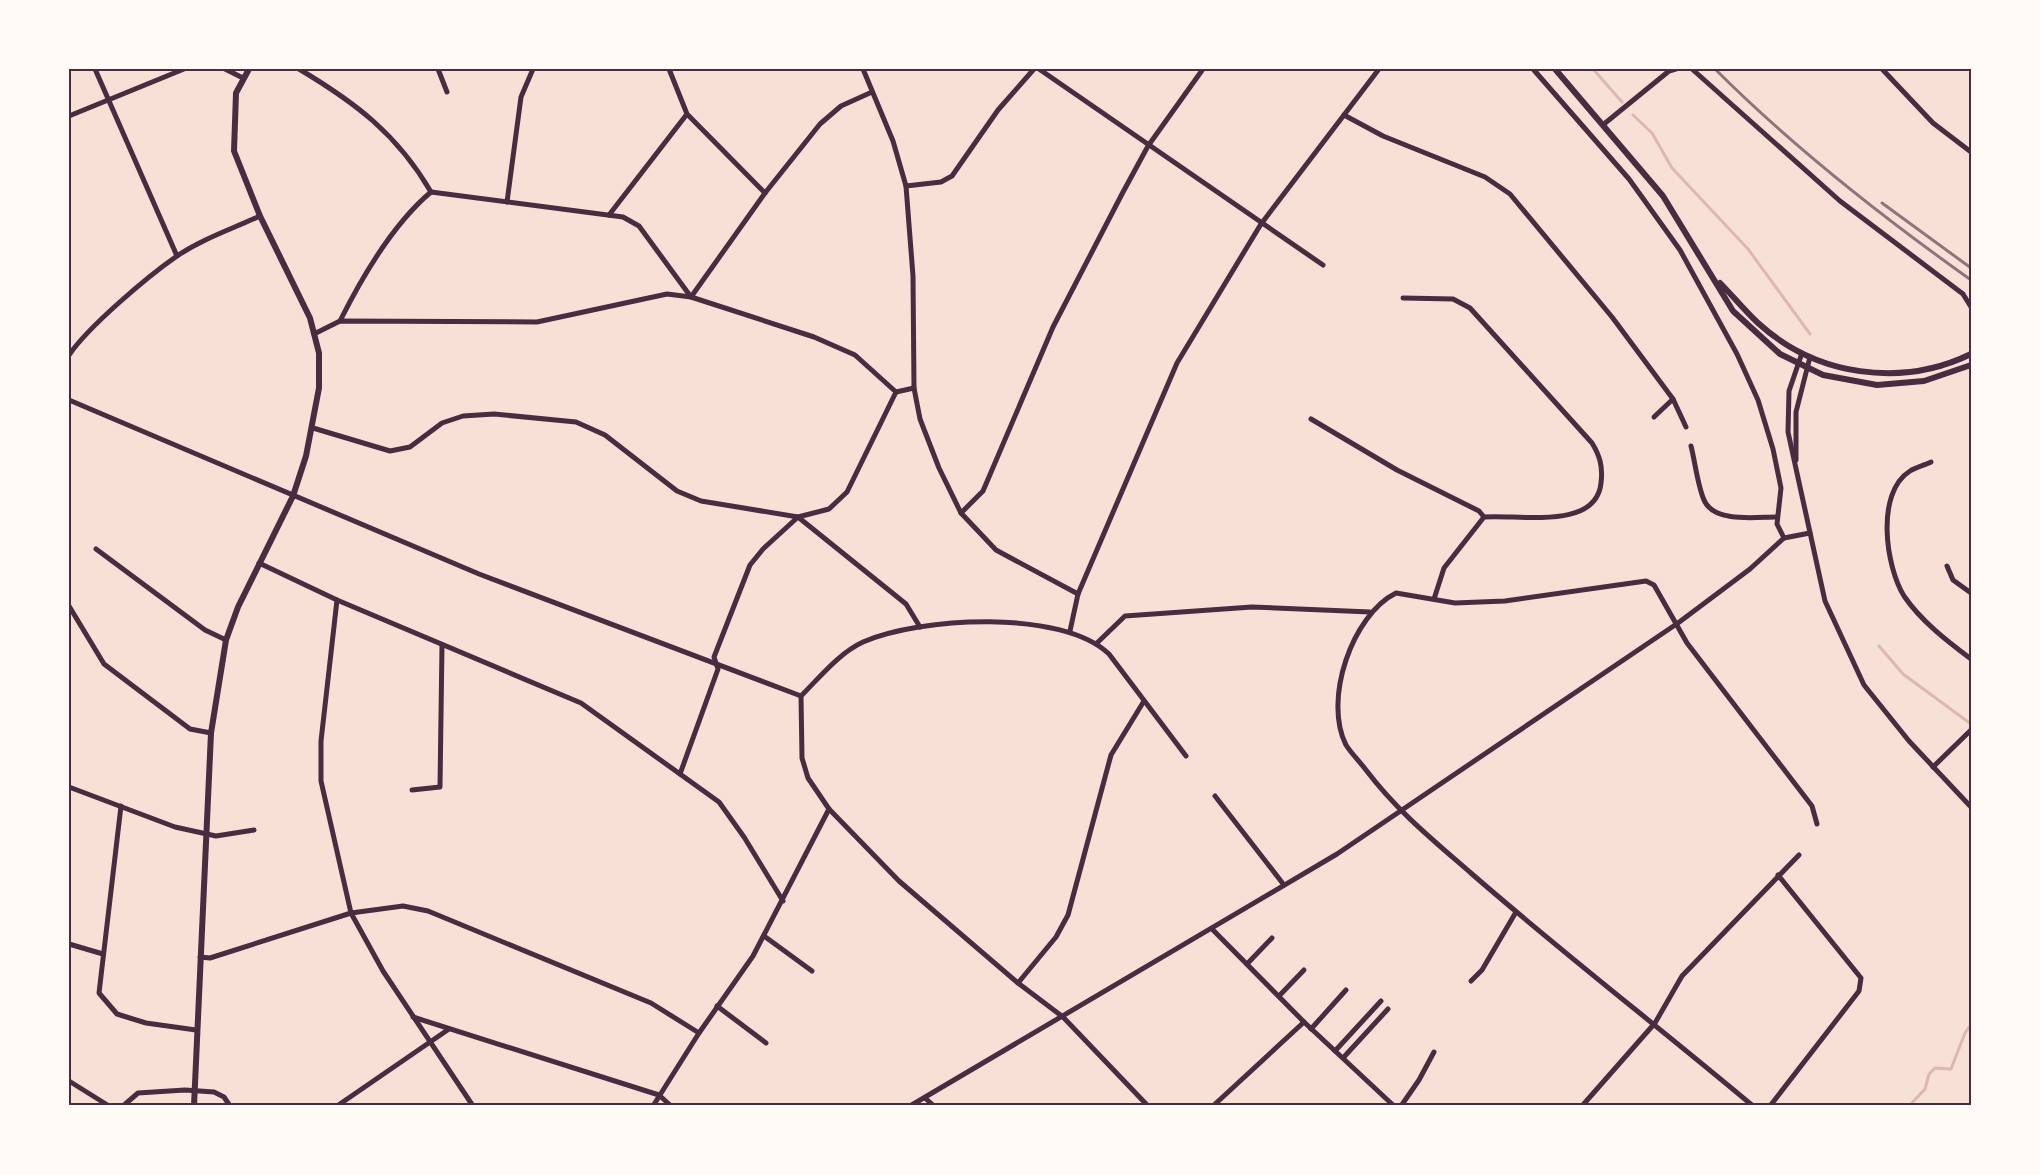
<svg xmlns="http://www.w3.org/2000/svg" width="2040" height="1175" font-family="'Asap Condensed',sans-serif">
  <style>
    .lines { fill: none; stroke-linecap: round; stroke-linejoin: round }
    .stream { stroke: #dcb8b0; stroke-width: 3 }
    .minor { stroke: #4a2c40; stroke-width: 5 }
    .tertiary { stroke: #4a2c40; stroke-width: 6 }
    .rail { stroke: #8f747c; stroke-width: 3 }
    .neatline { fill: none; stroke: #4a2c40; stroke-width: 2 }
  </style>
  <rect width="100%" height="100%" fill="#f7e1d7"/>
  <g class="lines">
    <g class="stream">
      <polyline points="1593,69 1622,102"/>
      <polyline points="1633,115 1652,133 1672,168 1748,249 1810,334"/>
      <polyline points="1879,646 1903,674 1971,724"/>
      <polyline points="1909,1106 1925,1089 1929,1074 1935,1068 1951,1069 1965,1033 1971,1025"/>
    </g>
    <g class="minor">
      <polyline points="95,69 177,256"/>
      <polyline points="225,69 243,78"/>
      <path d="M299,69C356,103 397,134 431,192"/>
      <polyline points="438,69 447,92"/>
      <polyline points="669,69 687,114 765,193"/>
      <polyline points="863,69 893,141 906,186 913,276 914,388 920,419 939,468 961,513 996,550 1078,594"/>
      <polyline points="1039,69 1323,265"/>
      <polyline points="1533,69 1629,179 1680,250 1737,354 1758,400 1773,449 1781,488 1777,524 1784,538"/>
      <polyline points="1692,69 1840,201 1963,294 1971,307"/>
      <polyline points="1882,69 1933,123 1971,152"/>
      <polyline points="1344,115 1383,136 1485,177 1510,194 1612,317 1673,399 1686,427"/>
      <polyline points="69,116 184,69"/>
      <polyline points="1604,124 1669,71 1676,69"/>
      <polyline points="906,186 941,182 952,176 998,110 1034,69"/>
      <polyline points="431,192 623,217 639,226 691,297 765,193 820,124 841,106 872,92"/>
      <polyline points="507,202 521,97 533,69"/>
      <polyline points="609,215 687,114"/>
      <path d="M1403,298L1453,299L1470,308L1592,443C1600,456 1603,467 1601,483C1596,531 1518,514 1484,517L1444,568L1434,599"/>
      <path d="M340,321C362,277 394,223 431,192"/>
      <polyline points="314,334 340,321 537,322 667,294 691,297 814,337 855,355 896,392 914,388"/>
      <polyline points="1802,353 1789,391 1788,432 1825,601 1864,685 1909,741 1971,807"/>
      <path d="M69,355C89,326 147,277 177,256C202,239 232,229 260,216"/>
      <polyline points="69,400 479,574 801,696"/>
      <polyline points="1654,417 1673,399"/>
      <polyline points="1311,419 1397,470 1479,511 1484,517"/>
      <polyline points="313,428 390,451 410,447 442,423 463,416 494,414 576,422 605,435 677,491 701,501 798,517 906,604 920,627"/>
      <path d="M1691,446C1695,461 1698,489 1705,502C1716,523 1757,517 1776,517"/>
      <polyline points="1796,460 1796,412 1810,357"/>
      <path d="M1931,462C1925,465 1916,467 1910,471C1875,493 1886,567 1904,596C1921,621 1947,641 1971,659"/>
      <polyline points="961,513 983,491 1053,327 1122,194 1148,146 1203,69"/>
      <polyline points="96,549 205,630 226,640"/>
      <polyline points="259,563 337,600 581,703 719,802 744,837 783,901"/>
      <polyline points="1947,566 1953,580 1971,593"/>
      <polyline points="337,600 321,741 321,781 351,913 383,971 473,1106"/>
      <polyline points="69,606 104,664 190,729 211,733"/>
      <polyline points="1070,631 1078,594 1177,363 1261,224 1379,69"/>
      <polyline points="1097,643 1125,616 1252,607 1370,612"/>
      <polyline points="1933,767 1971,730"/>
      <polyline points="680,774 718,669 714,657 750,565 763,549 798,517 829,509 847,492 896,392"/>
      <polyline points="69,787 175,827 216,836 254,830"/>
      <polyline points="412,790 440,787 442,645"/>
      <polyline points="1215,796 1284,885"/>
      <polyline points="121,806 99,993 117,1014 146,1023 196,1030"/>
      <polyline points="1213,930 1304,1022 1394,1106"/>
      <polyline points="764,936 812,971"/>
      <polyline points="69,944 103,954"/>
      <polyline points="200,957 210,958 351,913 403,906 428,911 651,1003 699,1033"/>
      <polyline points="1247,964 1272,938"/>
      <polyline points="1471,981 1482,970 1516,912"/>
      <polyline points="1018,983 1056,937 1068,915 1111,755 1144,701"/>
      <polyline points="1279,996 1304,970"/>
      <polyline points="717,1006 766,1043"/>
      <polyline points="413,1017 659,1095 671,1106"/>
      <polyline points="1311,1029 1346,990"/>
      <polyline points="1335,1051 1381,1001"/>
      <polyline points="1343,1058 1388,1009"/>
      <polyline points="69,1081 109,1106"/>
      <polyline points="925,1098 934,1106"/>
      <polyline points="123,1106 138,1093 185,1090 214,1092 224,1097 230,1106"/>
      <polyline points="337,1106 449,1029"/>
      <polyline points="653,1106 699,1033 753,956 829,809"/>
      <polyline points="910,1106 1337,854 1678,623 1750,569 1784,538 1810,533"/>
      <path d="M1148,1106L1063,1017L1018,983L899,881L829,809L808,778L802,758L801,696C819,678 839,653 863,642C920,617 1062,609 1109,654L1186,756"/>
      <polyline points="1213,1106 1304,1022"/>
      <polyline points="1401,1106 1419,1080 1434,1052"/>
      <polyline points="1582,1106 1655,1023 1682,976 1799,855"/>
      <path d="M1753,1106C1660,1028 1564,954 1472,874C1433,840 1398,812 1366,770C1360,762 1351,753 1346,745C1323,700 1352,615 1396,593L1455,603L1505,601L1646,581L1654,585L1687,643L1812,806L1817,824"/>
      <polyline points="1770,1106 1859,991 1861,978 1778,875"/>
    </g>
    <g class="tertiary">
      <polyline points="1555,69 1663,196 1733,311 1780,354 1823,375 1877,385 1924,381 1971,365"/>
      <path d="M1720,283C1733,296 1744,310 1758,323C1816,376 1901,388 1971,354"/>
      <polyline points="194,1106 211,733 226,640 238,607 293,496 306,456 319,388 319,353 310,318 260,216 234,151 236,93 249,69"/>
    </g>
    <g class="rail">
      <path d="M1715,69C1793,147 1881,216 1971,280"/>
      <polyline points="1882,203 1971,268"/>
    </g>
  </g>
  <rect width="2040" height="1175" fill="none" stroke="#fffaf5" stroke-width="141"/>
  <rect x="70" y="70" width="1900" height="1034" class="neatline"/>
</svg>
